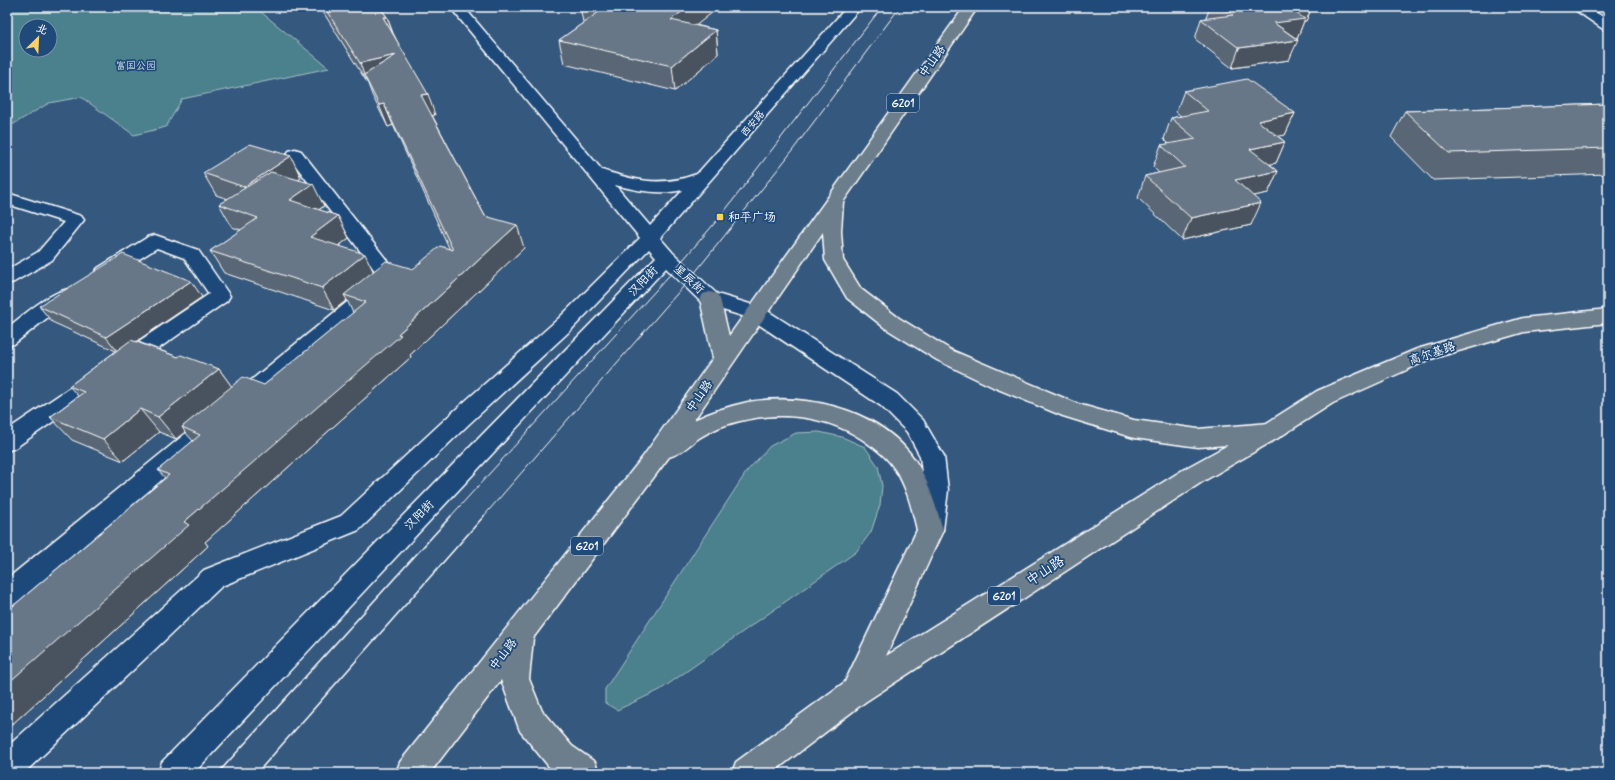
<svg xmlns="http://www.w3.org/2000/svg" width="1615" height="780" font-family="Mynerve,'LXGW WenKai TC',sans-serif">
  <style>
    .green { fill: #4c808d; stroke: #a6c0c6; fill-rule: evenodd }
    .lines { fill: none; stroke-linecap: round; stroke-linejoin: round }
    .minor-casing { stroke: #fff; stroke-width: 3 }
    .major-casing { stroke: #fff; stroke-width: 3 }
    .highway-casing { stroke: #fff; stroke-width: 3 }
    .minor { fill: #1f4a7a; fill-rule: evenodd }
    .major { fill: #6c7d8b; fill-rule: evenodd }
    .highway { fill: #6c7d8b; fill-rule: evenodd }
    .tram-far1 { stroke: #fff; stroke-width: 1 }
    .tram { stroke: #fff; stroke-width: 1.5 }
    .wall { fill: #596674; stroke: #fff }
    .shaded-wall { fill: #49535e; stroke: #fff }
    .building { fill: #687787; stroke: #fff }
    .poi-dot { fill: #ffd166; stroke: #1f4a7a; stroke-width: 1.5 }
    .labels { text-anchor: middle; stroke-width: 3.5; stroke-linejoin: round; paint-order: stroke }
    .far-park-label { font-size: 10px; fill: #d2dfe2; stroke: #1f4a7a }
    .far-street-label { font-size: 10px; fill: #fff; stroke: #1f4a7a }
    .shield { fill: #1f4a7a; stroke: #bcc9d7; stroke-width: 1 }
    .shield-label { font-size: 11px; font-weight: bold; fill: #fff }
    .street-label { font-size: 12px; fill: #fff; stroke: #1f4a7a }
    .poi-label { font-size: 12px; fill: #fff; stroke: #1f4a7a; text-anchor: start }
    .near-street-label { font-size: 14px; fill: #fff; stroke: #1f4a7a }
  </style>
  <rect width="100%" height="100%" fill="#35587e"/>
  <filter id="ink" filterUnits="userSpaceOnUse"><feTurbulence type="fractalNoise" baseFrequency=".025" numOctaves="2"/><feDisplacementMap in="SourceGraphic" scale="8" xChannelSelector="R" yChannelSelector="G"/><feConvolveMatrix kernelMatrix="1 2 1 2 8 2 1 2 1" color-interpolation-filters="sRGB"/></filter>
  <g filter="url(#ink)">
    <g class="green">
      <path d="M7,7H255L329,68L182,99L166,127L134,135L81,97L49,103L7,128ZM26,26H50V50H26Z"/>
      <polygon points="819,432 842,437 865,447 878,466 882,486 880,505 871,532 856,552 660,690 617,710 605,703 605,689 747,471 770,446 796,433"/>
    </g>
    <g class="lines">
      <g class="minor-casing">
        <g id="minor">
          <path d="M450,7H464L602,170C636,181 662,187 697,174L847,7H861L660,238L673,253L717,294L763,308L897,394L923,420L944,456L948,490L943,530L939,538L930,541L921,538L917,530L924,490L920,456L907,432L881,406L749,318L703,304L666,268L194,773H158L162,762L656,257L649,249L572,329L470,423L359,530L222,586L24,773H7V747L204,570L341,516L454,411L558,319L640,238ZM615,185C638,191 660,195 683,190L650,226Z"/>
          <polygon points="1571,7 1587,7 1608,20 1608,30 1603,29"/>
          <polygon points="295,149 301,151 400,277 397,281 16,603 7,607 7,579 379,276 287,154 289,151"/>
          <polygon points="7,193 81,216 84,220 52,260 14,282 7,284 7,270 38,252 64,222 7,204"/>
          <polygon points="155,235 198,250 230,296 227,301 15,448 7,451 7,430 209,294 184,258 157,248 112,276 105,278 98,276 95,272 98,268 148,237"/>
          <path d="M68,289L75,290L78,295L75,300L47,318L14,344L7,346V328C24,315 47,294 68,289Z"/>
        </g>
      </g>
      <g class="major-casing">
        <polygon id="major" points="1608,309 1608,323 1524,332 1431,359 1333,403 1278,438 1270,441 1262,438 1259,432 1262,426 1317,391 1417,349 1523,318"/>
      </g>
      <g class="highway-casing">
        <path id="highway" d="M964,7H978L843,202L841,231L843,260L861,289L899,318L951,350L1078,404L1134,420L1198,429L1270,423L1278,426L1281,432L1278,438L1202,482L865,702L772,773H732L736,762L845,682L917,530C912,509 907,486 894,468C888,459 879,451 870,445C829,414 775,409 726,425C717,428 707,433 699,438C689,445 681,454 669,457L533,638L529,679L542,711L572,746L595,762L599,773H558L550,768L520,731L501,680L430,773H396L400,762L642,458L713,358L700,299L703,294L710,292L717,294L720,299L729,336ZM823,232L825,260L847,298L885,328L937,360L993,387L1063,416L1134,438L1198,447L1228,445L1186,468L886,656L943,530C935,504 927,474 909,452C872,407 803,393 748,402C729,406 711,412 694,420Z"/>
      </g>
      <use href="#minor" class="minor"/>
      <use href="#major" class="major"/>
      <use href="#highway" class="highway"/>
      <g class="tram-far1">
        <polyline points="450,517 676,268 720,217 882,7"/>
        <polyline points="483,517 689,280 786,159 900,7"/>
      </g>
      <g class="tram">
        <polyline points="218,773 451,516"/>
        <polyline points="257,773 484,516"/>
      </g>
    </g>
    <g class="wall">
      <polygon points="320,7 380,7 387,17 393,33 435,115 432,115 485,216 524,248 410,355 411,357 205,542 208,546 7,729 165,478 158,470 193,441 185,432 176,439 159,432 123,461 72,440 50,417 78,396 69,386 116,351 52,322 39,306 202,297 136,341 178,357 219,369 232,387 264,385 353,313 347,300 334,310 224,273 210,251 241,230 232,227 219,204 228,199 216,195 203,173 301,178 299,180 324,206 319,210 338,216 349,238 339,246 373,272 413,269 450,250 393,125 388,127 372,95 368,84"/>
      <polygon points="580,7 719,7 696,25 716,30 718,54 675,91 564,64 559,40 583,23 583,22"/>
      <polygon points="1210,7 1312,7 1306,21 1304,21 1289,60 1232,68 1195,39 1201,19 1206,18"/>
      <polygon points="1184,91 1295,113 1285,135 1278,136 1285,142 1276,163 1270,164 1278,171 1268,193 1253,196 1251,225 1182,240 1138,198 1145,176 1159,173 1153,167 1161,145 1169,144 1164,139 1171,118 1181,116 1176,112"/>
      <polygon points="1608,104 1608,174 1433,180 1391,137 1405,111"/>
    </g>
    <g class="shaded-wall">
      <polygon points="688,7 719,7 673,44 671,20"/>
      <polygon points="1284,7 1312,7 1306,21 1304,21 1297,39 1274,23"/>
      <polygon points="383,17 387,17 394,37"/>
      <polygon points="716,30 718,54 675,91 672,66"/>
      <polygon points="1298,40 1289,60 1232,68 1239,48"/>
      <polygon points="396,55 364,75 360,63"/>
      <polygon points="428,94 435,115 429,116 421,95"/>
      <polygon points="384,104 393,125 388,127 379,105"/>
      <polygon points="1295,113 1285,135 1249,142 1258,121"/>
      <polygon points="1285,142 1276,163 1241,170 1250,149"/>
      <polygon points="291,156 301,178 257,209 244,187"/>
      <polygon points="1278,171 1268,193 1225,202 1235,180"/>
      <polygon points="313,184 324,206 301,222 290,200"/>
      <polygon points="1261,203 1251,225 1182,240 1191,218"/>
      <polygon points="338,216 349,238 322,259 310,237"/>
      <polygon points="517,225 524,248 410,355 411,357 205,542 208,546 7,729 7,684 184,522 398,334"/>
      <polygon points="365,254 376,277 344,295 347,300 334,310 322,288"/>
      <polygon points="191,281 202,297 119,353 106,337"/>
      <polygon points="219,369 235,391 182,427 185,432 176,439 158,417"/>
      <polygon points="140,409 159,432 123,461 103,439"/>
    </g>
    <g class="building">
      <polygon points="324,7 380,7 387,17 383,17 428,94 421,95 485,216 517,225 398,334 401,335 184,522 189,525 7,684 7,611 169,475 158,470 200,435 182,427 243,377 264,385 366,302 344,295 386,261 413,269 440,246 453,250 384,104 379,105 364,75 396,55 360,63"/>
      <polygon points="606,7 688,7 671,20 716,30 672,66 559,40"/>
      <polygon points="1222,7 1287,7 1305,19 1274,23 1298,40 1239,48 1201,19 1233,15"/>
      <polygon points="1247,79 1295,113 1258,121 1285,142 1250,149 1278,171 1235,180 1261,203 1191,218 1145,176 1185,167 1161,145 1196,139 1171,118 1208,111 1184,91"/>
      <polygon points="1608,104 1608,148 1449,153 1405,111"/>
      <polygon points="250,144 291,156 244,187 203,173"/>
      <polygon points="271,172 313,184 290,200 338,216 310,237 365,254 322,288 210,251 258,218 219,204"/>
      <polygon points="123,254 191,281 106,337 39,306"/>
      <polygon points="131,340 178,357 181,355 219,369 158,417 140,409 103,439 50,417 84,392 69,386"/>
    </g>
  </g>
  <rect class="poi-dot" x="716" y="213" width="8" height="8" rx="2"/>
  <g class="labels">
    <g class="far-park-label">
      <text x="136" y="69">富国公园</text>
    </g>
    <g class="far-street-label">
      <text transform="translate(752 123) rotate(-49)" y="4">西安路</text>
    </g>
    <g class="shield">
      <rect x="887" y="94" width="32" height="18" rx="3"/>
      <rect x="571" y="537" width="32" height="18" rx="3"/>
      <rect x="988" y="587" width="32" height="18" rx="3"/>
    </g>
    <g class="shield-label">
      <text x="903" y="107">G201</text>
      <text x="587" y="550">G201</text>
      <text x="1004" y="600">G201</text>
    </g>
    <g class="street-label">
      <text transform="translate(932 61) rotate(-55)" y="4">中山路</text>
      <text transform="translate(689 279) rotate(43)" y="4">星辰街</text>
      <text transform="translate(643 281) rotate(-46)" y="4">汉阳街</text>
      <text transform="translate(1432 353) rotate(-19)" y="4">高尔基路</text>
      <text transform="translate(699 396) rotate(-55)" y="4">中山路</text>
      <text transform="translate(419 515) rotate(-46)" y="4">汉阳街</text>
      <text transform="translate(503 654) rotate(-52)" y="4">中山路</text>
    </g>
    <g class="poi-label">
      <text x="728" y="221">和平广场</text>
    </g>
    <g class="near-street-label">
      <text transform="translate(1045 570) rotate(-33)" y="5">中山路</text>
    </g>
  </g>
  <rect width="1615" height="780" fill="none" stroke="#1f4a7a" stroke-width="24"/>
  <rect x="12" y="12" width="1591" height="756" fill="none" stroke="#fff" stroke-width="1.5" filter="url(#ink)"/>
  <g transform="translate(38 38) rotate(24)"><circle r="19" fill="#1f4a7a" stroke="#7992af"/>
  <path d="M0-3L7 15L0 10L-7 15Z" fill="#ffd166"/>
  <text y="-6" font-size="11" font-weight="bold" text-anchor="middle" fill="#ffffff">北</text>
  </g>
</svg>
